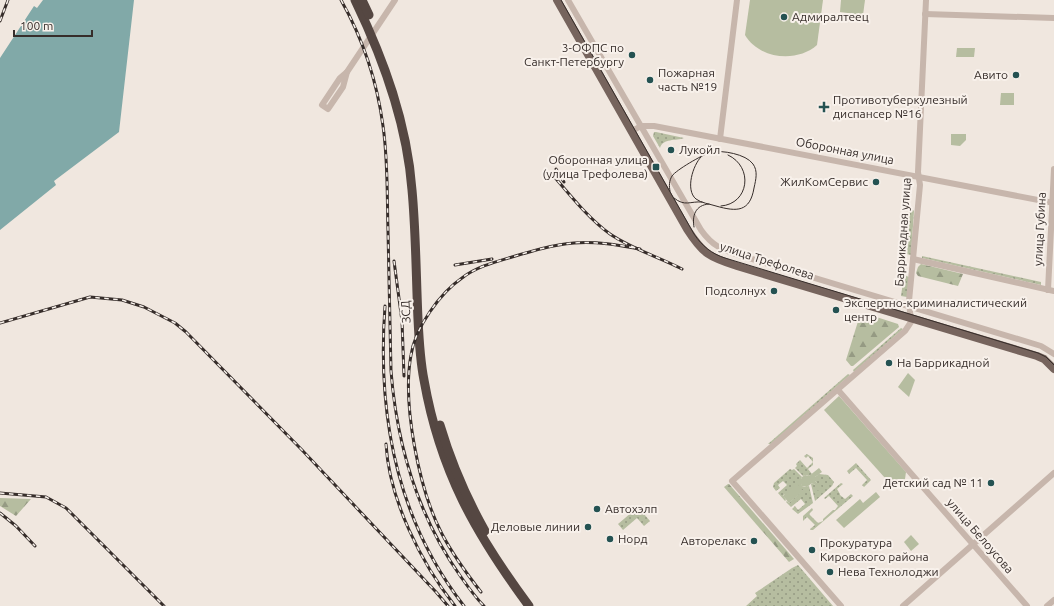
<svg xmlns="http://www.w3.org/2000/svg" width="1054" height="606" font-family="Ubuntu,sans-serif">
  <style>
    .grass { fill: url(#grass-dots) }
    .forest { fill: url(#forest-firs) }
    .park { fill: #b6bda0 }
    .water { fill: #81a9a8 }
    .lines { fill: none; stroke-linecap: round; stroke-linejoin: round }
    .minor { stroke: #c7b6ac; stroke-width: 6 }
    .major { stroke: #76645d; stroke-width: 8 }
    .highway { stroke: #554742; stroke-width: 9 }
    .tram { stroke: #362d2a; stroke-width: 1 }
    .rail-casing { stroke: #362d2a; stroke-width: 3 }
    .rail { stroke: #f8f1eb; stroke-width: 1.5; stroke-dasharray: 4.5; stroke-linecap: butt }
    .poi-dot { fill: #245252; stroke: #f8f1eb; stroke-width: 1.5 }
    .labels { text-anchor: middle; stroke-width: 4; stroke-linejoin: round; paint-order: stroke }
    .poi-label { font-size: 12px; fill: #362d2a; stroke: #f8f1eb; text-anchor: start }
    .street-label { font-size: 12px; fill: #362d2a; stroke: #f8f1eb }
  </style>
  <defs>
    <pattern id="grass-dots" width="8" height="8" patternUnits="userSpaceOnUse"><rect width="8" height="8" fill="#b6bda0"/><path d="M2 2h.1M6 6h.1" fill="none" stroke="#959a83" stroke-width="1.8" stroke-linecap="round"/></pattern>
    <pattern id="forest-firs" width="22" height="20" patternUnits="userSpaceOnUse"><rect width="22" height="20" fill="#b6bda0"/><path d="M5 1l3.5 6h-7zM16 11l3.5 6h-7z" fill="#959a83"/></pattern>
  </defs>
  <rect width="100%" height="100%" fill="#f0e7df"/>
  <g class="grass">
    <path d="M654,132H656L684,138C676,141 663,138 660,148L653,136Z"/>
    <polygon points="910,208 914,211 911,255 906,254"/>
    <polygon points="922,256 1041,282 1041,285 922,258"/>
    <polygon points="904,275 909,277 907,297 901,296"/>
    <polygon points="901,328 903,329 854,372 853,370"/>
    <polygon points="848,374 850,375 771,444 768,444"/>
    <polygon points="807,454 813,458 813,465 808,469 812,474 809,476 806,475 803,476 795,468 797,466 796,464 800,460 807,468 813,462 808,456 806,458 804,456"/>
    <polygon points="856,463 871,480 864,487 862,485 867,480 856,468 849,474 847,471"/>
    <polygon points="790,469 792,470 794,469 802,477 801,479 802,486 805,487 809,486 813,503 798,514 792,509 795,506 798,510 805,504 801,499 791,507 786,502 787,501 789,503 803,490 783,495 786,500 785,501 778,493 787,485 783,481 778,485 780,488 776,491 773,487 774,483"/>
    <polygon points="819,474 828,475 834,482 832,486 815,501 811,484 812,483 815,485 817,483 815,481 815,477"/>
    <polygon points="841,483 843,484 837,489 840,494 840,495 845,499 851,494 853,496 813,530 811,530 810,529 815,525 807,517 803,521 803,516 812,508 813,510 809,514 818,523 823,521 823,519 833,510 835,510 838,506 829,496 825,499 824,498"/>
    <polygon points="638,507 650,521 644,526 637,518 623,530 618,524"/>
    <polygon points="798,565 833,606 746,606 757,596 755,593 792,568"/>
  </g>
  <g class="forest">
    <polygon points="921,264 963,274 958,286 918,276 916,273 918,267"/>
    <polygon points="864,313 898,324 899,327 853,366 851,366 846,360 860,315"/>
    <polygon points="728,484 729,484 794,559 789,562 724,487"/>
    <polygon points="0,498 31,499 16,516 0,506"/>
  </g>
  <g class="park">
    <path d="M750,0H823L817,45C797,63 759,59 745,35Z"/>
    <polygon points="841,0 865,0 863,15 840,12"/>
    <polygon points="957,48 975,48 974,57 956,57"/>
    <polygon points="1001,93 1014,93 1014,105 1000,105"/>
    <polygon points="951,134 966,134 966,140 960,146 951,145"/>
    <polygon points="908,373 915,380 909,397 898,387"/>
    <polygon points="839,396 906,472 905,479 894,488 824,410"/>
    <polygon points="819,468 822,472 815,477 816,479 815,481 817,483 821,485 822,489 820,491 815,490 815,485 812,483 807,487 802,486 800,481 802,477 805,475 809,476"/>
    <polygon points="797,483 803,491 789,503 783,496"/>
    <polygon points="876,492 880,497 844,528 836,520 860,499 863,503"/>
    <polygon points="911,535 919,544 911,551 904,542"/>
  </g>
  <polygon class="water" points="43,0 134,0 119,132 54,181 56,185 0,230 0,58 34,6 37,8"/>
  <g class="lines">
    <g class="minor">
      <path d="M568,0L701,230C713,247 723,250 742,256L1041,346L1054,354"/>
      <polyline points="925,14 1054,18"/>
      <polygon points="347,72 343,87 328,109 322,105 340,78"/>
      <polyline points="347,72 395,0"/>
      <polyline points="632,131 641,126 654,126 1054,203"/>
      <polyline points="720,139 737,0"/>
      <polyline points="913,259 1054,291"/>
      <polyline points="1048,290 1054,169"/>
      <polyline points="838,390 1027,606"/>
      <polyline points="841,606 732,481 905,331 911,322 909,301 920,185 918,172 926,0"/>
      <polyline points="903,606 1054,473"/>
      <polyline points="1047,606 1054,600"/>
    </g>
    <path class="major" d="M557,0L687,229C703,254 709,257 737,266L1037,356L1044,359L1054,369"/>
    <g class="highway">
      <path d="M355,0C384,60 407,123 412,190C416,233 416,276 418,319C419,340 420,360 424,380C440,471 475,533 529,606"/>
      <polyline points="362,0 369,15"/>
      <path d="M440,425C451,462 466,497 485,531"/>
    </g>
    <g class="tram">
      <path d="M561,0L694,234C702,246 712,254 725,258L1038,353L1046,357L1054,365"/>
      <path d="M670,191C669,186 669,181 672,176C676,170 702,155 711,152C722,150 746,154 753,164C758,171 756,179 754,188C750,212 737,212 716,206C710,204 701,203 696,199C685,190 693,165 701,157"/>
      <path d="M674,198C685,207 690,201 702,202"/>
      <path d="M721,206C749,204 754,167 728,155"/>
      <path d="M694,227C692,216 695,205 709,204"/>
    </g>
    <g class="rail-casing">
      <g id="rail">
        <path d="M341,0C363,39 377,81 383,126C388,160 387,196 388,231C389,278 390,324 391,371C397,446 417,515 461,577C468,587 475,597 484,606"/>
        <polyline points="0,21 8,0"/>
        <polyline points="556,169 564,182"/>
        <path d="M552,174C569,194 589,219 610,234C632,249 659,257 682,269"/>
        <polyline points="394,261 402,321 404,376"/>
        <polyline points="455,265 492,259"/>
        <path d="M385,306C377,414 397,520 464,606"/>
        <polyline points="0,323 90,297 122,300 144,307 175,323 186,332 302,450 436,592 448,606"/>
        <path d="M386,444C389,499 421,563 455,606"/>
        <polyline points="0,493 46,497 66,508 164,606"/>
        <polyline points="0,513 16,526 35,546"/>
        <path d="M481,592C467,574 453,555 442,534C419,490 402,404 411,355C415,328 440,293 462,278C476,267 495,262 512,257C532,251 552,245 574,243C596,241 618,245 640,249"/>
      </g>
    </g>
    <use href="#rail" class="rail"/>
  </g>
  <g class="poi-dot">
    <circle cx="784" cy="17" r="4"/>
    <circle cx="632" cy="55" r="4"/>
    <circle cx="1016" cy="75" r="4"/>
    <circle cx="650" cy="80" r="4"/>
    <path d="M822 101h4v4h4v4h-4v4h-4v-4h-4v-4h4z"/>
    <circle cx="671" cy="150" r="4"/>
    <rect x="652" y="163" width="8" height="8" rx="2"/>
    <circle cx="876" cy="182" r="4"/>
    <circle cx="774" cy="291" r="4"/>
    <circle cx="836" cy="310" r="4"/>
    <circle cx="889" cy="363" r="4"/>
    <circle cx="991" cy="483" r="4"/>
    <circle cx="597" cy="509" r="4"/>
    <circle cx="588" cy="527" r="4"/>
    <circle cx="610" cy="539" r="4"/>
    <circle cx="754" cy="541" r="4"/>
    <circle cx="812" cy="550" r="4"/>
    <circle cx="830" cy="572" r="4"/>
  </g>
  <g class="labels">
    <g class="poi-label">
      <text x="792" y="21">Адмиралтеец</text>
      <text x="624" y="52" text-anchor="end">3-ОФПС по<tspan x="624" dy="14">Санкт-Петербургу</tspan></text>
      <text x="658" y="77">Пожарная<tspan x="658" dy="14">часть №19</tspan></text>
      <text x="1008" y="79" text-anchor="end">Авито</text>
      <text x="833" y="104">Противотуберкулезный<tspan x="833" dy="14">диспансер №16</tspan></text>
      <text x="679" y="154">Лукойл</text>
      <text x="648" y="164" text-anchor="end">Оборонная улица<tspan x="648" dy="14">(улица Трефолева)</tspan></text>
      <text x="868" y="186" text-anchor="end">ЖилКомСервис</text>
      <text x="766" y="295" text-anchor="end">Подсолнух</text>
      <text x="844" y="307">Экспертно-криминалистический<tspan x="844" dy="14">центр</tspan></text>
      <text x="897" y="367">На Баррикадной</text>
      <text x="983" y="487" text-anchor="end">Детский сад № 11</text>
      <text x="605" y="513">Автохэлп</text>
      <text x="580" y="531" text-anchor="end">Деловые линии</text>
      <text x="618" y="543">Норд</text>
      <text x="746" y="545" text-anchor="end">Авторелакс</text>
      <text x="820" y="547">Прокуратура<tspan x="820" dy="14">Кировского района</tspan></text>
      <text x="838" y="576">Нева Технолоджи</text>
    </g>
    <g class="street-label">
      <text transform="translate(845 151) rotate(11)" y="4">Оборонная улица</text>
      <text transform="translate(1040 229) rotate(-87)" y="4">улица Губина</text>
      <text transform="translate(903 232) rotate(-86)" y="4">Баррикадная улица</text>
      <text transform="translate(767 261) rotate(18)" y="4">улица Трефолева</text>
      <text transform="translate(406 312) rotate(-93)" y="4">ЗСД</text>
      <text transform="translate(980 536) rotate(49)" y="4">улица Белоусова</text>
    </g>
  </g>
  <path d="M14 30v6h78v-6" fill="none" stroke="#362d2a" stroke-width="2"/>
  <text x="20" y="30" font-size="12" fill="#362d2a" stroke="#f8f1eb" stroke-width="3" paint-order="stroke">100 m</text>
</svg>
